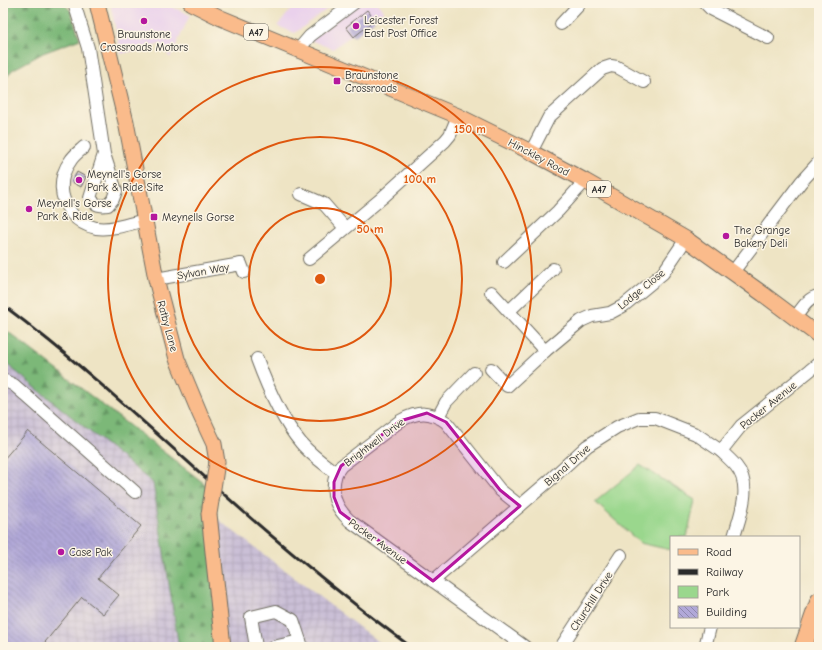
<svg xmlns="http://www.w3.org/2000/svg" width="822" height="650" font-family="'Comic Neue',sans-serif">
  <style>
    .built { fill: #ead1ec }
    .industrial { fill: url(#industrial-grid) }
    .forest { fill: url(#forest-firs); stroke: #537252 }
    .green { fill: #9ad78d; stroke: #62815c }
    .building { fill: url(#building-back-hatch) }
    .lines { fill: none; stroke-linecap: round; stroke-linejoin: round }
    .minor-casing { stroke: #6f6c61; stroke-width: 14 }
    .major-casing { stroke: #6f6c61; stroke-width: 17 }
    .highway-casing { stroke: #6f6c61; stroke-width: 19 }
    .minor { stroke: #fff; stroke-width: 12 }
    .major { stroke: #fabb8b; stroke-width: 15 }
    .highway { stroke: #fabb8b; stroke-width: 17 }
    .rail { stroke: #2b2b2b; stroke-width: 3 }
    .major-bridge-casing { stroke: #6f6c61; stroke-width: 17; stroke-linecap: butt }
    .major-bridge { stroke: #fabb8b; stroke-width: 15 }
    .marked { fill: #b5179e; fill-opacity: 0.2; stroke: #b5179e; stroke-width: 3; stroke-linejoin: round }
    .ring { fill: none; stroke: #df570e; stroke-width: 2 }
    .poi-dot { fill: #b5179e; stroke: #fcf5e5; stroke-width: 1.5 }
    .labels { text-anchor: middle; stroke-width: 3; stroke-linejoin: round; paint-order: stroke }
    .shield { fill: #fcf5e5; stroke: #6a6863; stroke-width: 1 }
    .shield-label { font-size: 10px; font-weight: bold; fill: #2b2b2b }
    .poi-label { font-size: 11px; fill: #2b2b2b; stroke: #fcf5e5; text-anchor: start }
    .street-label { font-size: 11px; fill: #2b2b2b; stroke: #fcf5e5 }
    .centre { fill: #df570e; stroke: #fcf5e5; stroke-width: 2 }
    .ring-label { font-size: 12px; text-anchor: middle; font-weight: bold; fill: #df570e; stroke: #fcf5e5; stroke-width: 3; stroke-linejoin: round; paint-order: stroke }
  </style>
  <defs>
    <pattern id="industrial-grid" width="8" height="8" patternUnits="userSpaceOnUse"><rect width="8" height="8" fill="#cabfd6"/><path d="M0 4h8M4 0v8" fill="none" stroke="#aea4b8"/></pattern>
    <pattern id="forest-firs" width="22" height="20" patternUnits="userSpaceOnUse"><rect width="22" height="20" fill="#7bb878"/><path d="M5 1l3.5 6h-7zM16 11l3.5 6h-7z" fill="#659663"/></pattern>
    <pattern id="building-back-hatch" width="6" height="6" patternUnits="userSpaceOnUse"><rect width="6" height="6" fill="#b1a8d8"/><path d="M-1 5l2 2M0 0l6 6M5-1l2 2" fill="none" stroke="#9089af"/></pattern>
  </defs>
  <rect width="100%" height="100%" fill="#fcf5e5"/>
  <filter id="ink" filterUnits="userSpaceOnUse"><feTurbulence type="fractalNoise" baseFrequency=".025" numOctaves="2"/><feDisplacementMap in="SourceGraphic" scale="8" xChannelSelector="R" yChannelSelector="G"/><feConvolveMatrix kernelMatrix="1 2 1 2 8 2 1 2 1" color-interpolation-filters="sRGB"/></filter>
  <filter id="wash" filterUnits="userSpaceOnUse"><feTurbulence type="fractalNoise" baseFrequency=".012" numOctaves="4" result="noise"/><feDisplacementMap in="SourceGraphic" scale="16" xChannelSelector="R" yChannelSelector="G"/><feGaussianBlur stdDeviation="0.9" result="paint"/><feColorMatrix in="noise" values="0 0 0 0 0 0 0 0 0 0 0 0 0 0 0 0 0 1.4 0 .05"/><feComposite in="paint" operator="in"/></filter>
  <g filter="url(#wash)">
    <rect width="100%" height="100%" fill="#eee4c4"/>
    <g class="built">
      <polygon points="110,3 164,3 190,15 170,58 161,44 121,54"/>
      <polygon points="297,3 335,3 295,33 277,26"/>
      <polygon points="359,3 378,3 384,11 333,49 310,40"/>
    </g>
    <polygon class="industrial" points="3,355 377,641 386,647 3,647"/>
    <g class="forest">
      <polygon points="3,3 63,3 70,10 80,39 43,53 12,70 3,82"/>
      <polygon points="3,328 209,487 220,647 179,647 153,483 3,361"/>
    </g>
    <polygon class="green" points="640,465 695,500 687,537 671,537 671,550 640,543 595,502"/>
    <g id="blocks">
      <g class="building">
        <polygon points="367,10 375,20 354,37 346,27"/>
        <polygon points="77,172 86,177 81,187 72,182"/>
        <polygon points="28,431 141,526 98,578 119,595 103,614 82,597 41,647 3,647 3,460"/>
      </g>
    </g>
  </g>
  <g filter="url(#ink)">
    <use href="#blocks" fill-opacity="0" stroke="#6f6c61" stroke-width="1"/>
    <g class="lines">
      <g class="minor-casing">
        <g id="minor">
          <path d="M74,3L88,48L104,154L116,191L113,199L108,205C100,206 96,206 90,198L104,154"/>
          <polyline points="705,3 711,9 768,38"/>
          <polyline points="561,24 578,6 576,3"/>
          <polyline points="298,50 310,36 354,3"/>
          <path d="M84,147C80,151 74,155 71,160C58,177 59,198 72,214C78,221 87,226 96,228C112,230 129,224 145,220"/>
          <polyline points="531,152 549,117 602,69 611,66 617,67 644,82"/>
          <polyline points="301,194 324,204 345,228"/>
          <polyline points="309,259 382,198 445,141 450,135 458,116"/>
          <polyline points="504,262 558,211 585,181"/>
          <polyline points="733,272 801,182 819,162"/>
          <polyline points="156,279 241,264 244,272"/>
          <polyline points="491,292 545,351 581,321 592,316 610,313 623,306 663,273 686,239"/>
          <polyline points="509,311 553,269"/>
          <path d="M795,318C801,310 808,297 819,296"/>
          <path d="M257,359C268,389 281,419 301,443C311,455 324,464 336,473C330,494 335,507 350,521L525,647"/>
          <polyline points="491,369 507,386 545,351"/>
          <polyline points="3,380 14,385 135,492"/>
          <polyline points="438,417 446,402 474,373"/>
          <path d="M336,473L341,466L400,421C418,411 430,411 446,422L500,490L520,506"/>
          <path d="M734,537C740,515 753,486 736,466C732,461 726,456 721,451L741,426L819,363"/>
          <polyline points="433,581 550,480 587,446 617,427 639,418 655,418 696,434 721,451"/>
          <polyline points="256,647 251,617 276,611 293,620 302,647"/>
          <polyline points="273,647 300,641"/>
          <polyline points="561,647 621,555"/>
          <polyline points="705,647 710,627"/>
        </g>
      </g>
      <g class="major-casing">
        <g id="major">
          <polyline points="97,3 126,122 156,279 177,359 200,414 214,444 217,462"/>
          <polyline points="191,3 221,18 458,116 531,152 585,181 686,239 763,294 819,336"/>
          <polyline points="211,501 209,514 223,647"/>
        </g>
      </g>
      <g class="highway-casing">
        <polyline id="highway" points="803,647 819,601"/>
      </g>
      <use href="#minor" class="minor"/>
      <use href="#major" class="major"/>
      <use href="#highway" class="highway"/>
      <path class="rail" d="M3,305C89,369 166,443 246,514C299,560 354,605 411,647"/>
      <g class="major-bridge-casing">
        <polyline id="major-bridge" points="211,501 217,462"/>
      </g>
      <use href="#major-bridge" class="major-bridge"/>
    </g>
  </g>
  <path class="marked" d="M427,413L446,422L500,490L520,506L433,581L340,512L334,497V482L341,466L400,421Z"/>
  <g class="ring">
    <circle cx="320" cy="279" r="71"/>
    <circle cx="320" cy="279" r="142"/>
    <circle cx="320" cy="279" r="212"/>
  </g>
  <g class="poi-dot">
    <circle cx="144" cy="21" r="4"/>
    <circle cx="356" cy="26" r="4"/>
    <rect x="333" y="77" width="8" height="8" rx="2"/>
    <circle cx="79" cy="180" r="4"/>
    <circle cx="29" cy="209" r="4"/>
    <rect x="150" y="213" width="8" height="8" rx="2"/>
    <circle cx="726" cy="236" r="4"/>
    <circle cx="61" cy="552" r="4"/>
  </g>
  <g class="labels">
    <g class="shield">
      <rect x="244" y="24" width="24" height="16" rx="3"/>
      <rect x="587" y="181" width="24" height="16" rx="3"/>
    </g>
    <g class="shield-label">
      <text x="256" y="36">A47</text>
      <text x="599" y="193">A47</text>
    </g>
    <g class="poi-label">
      <text x="364" y="24">Leicester Forest<tspan x="364" dy="13">East Post Office</tspan></text>
      <text x="144" y="38" text-anchor="middle">Braunstone<tspan x="144" dy="13">Crossroads Motors</tspan></text>
      <text x="345" y="79">Braunstone<tspan x="345" dy="13">Crossroads</tspan></text>
      <text x="87" y="178">Meynell's Gorse<tspan x="87" dy="13">Park &amp; Ride Site</tspan></text>
      <text x="37" y="207">Meynell's Gorse<tspan x="37" dy="13">Park &amp; Ride</tspan></text>
      <text x="162" y="221">Meynells Gorse</text>
      <text x="734" y="234">The Grange<tspan x="734" dy="13">Bakery Deli</tspan></text>
      <text x="69" y="556">Case Pak</text>
    </g>
    <g class="street-label">
      <text transform="translate(539 157) rotate(28)" y="4">Hinckley Road</text>
      <text transform="translate(203 271) rotate(-10)" y="4">Sylvan Way</text>
      <text transform="translate(641 289) rotate(-39)" y="4">Lodge Close</text>
      <text transform="translate(168 326) rotate(75)" y="4">Ratby Lane</text>
      <text transform="translate(768 405) rotate(-39)" y="4">Packer Avenue</text>
      <text transform="translate(374 442) rotate(-37)" y="4">Brightwell Drive</text>
      <text transform="translate(567 465) rotate(-41)" y="4">Bignal Drive</text>
      <text transform="translate(378 541) rotate(36)" y="4">Packer Avenue</text>
      <text transform="translate(591 601) rotate(-57)" y="4">Churchill Drive</text>
    </g>
  </g>
  <circle cx="320" cy="279" r="6" class="centre"/>
  <g class="ring-label">
    <text x="470" y="133">150 m</text>
    <text x="420" y="183">100 m</text>
    <text x="370" y="233">50 m</text>
  </g>
  <rect width="822" height="650" fill="none" stroke="#fcf5e5" stroke-width="16"/>
  <rect x="670" y="536" width="130" height="92" fill="#fcf5e5" stroke="#a8a49b"/>
  <rect x="678" y="549" width="20" height="6" fill="#fabb8b" stroke="#a8a49b"/>
  <text x="706" y="556" font-size="12" fill="#2b2b2b">Road</text>
  <rect x="678" y="569" width="20" height="6" fill="#2b2b2b" stroke="#a8a49b"/>
  <text x="706" y="576" font-size="12" fill="#2b2b2b">Railway</text>
  <rect x="678" y="586" width="20" height="12" fill="#9ad78d" stroke="#a8a49b"/>
  <text x="706" y="596" font-size="12" fill="#2b2b2b">Park</text>
  <rect x="678" y="606" width="20" height="12" fill="url(#building-back-hatch)" stroke="#a8a49b"/>
  <text x="706" y="616" font-size="12" fill="#2b2b2b">Building</text>
</svg>
